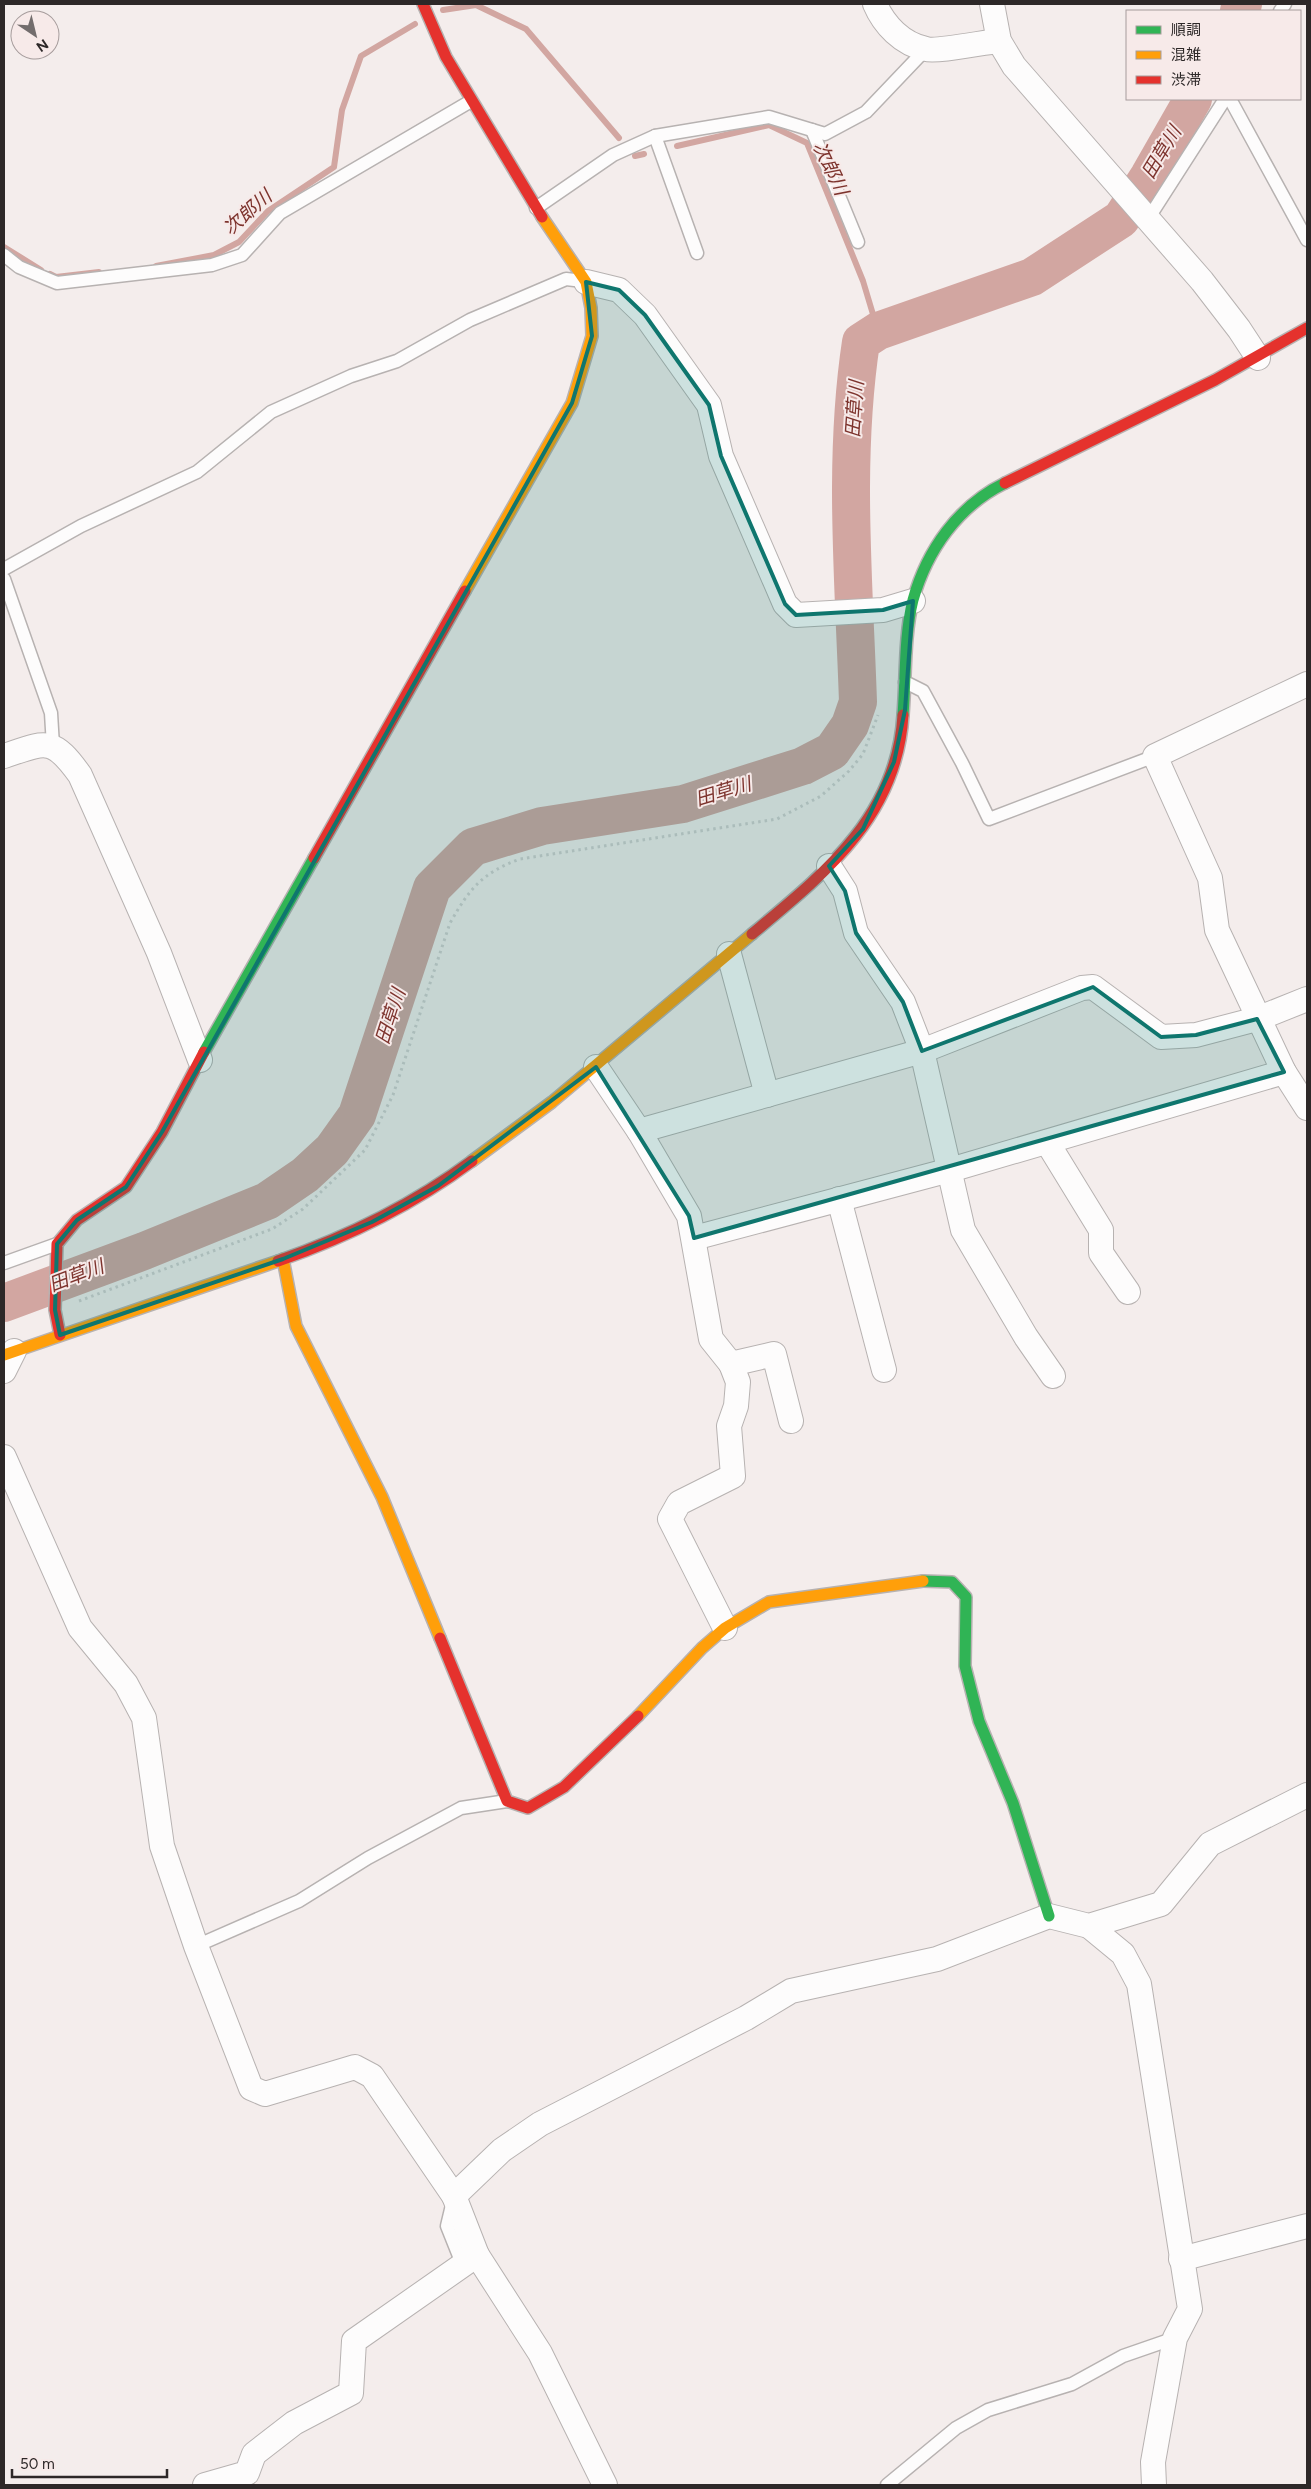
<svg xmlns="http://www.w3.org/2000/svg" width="1311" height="2489" font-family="Figtree,'Noto Sans JP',sans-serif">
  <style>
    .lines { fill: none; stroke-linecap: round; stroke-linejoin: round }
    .stream { stroke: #d2a6a1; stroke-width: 6 }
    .river { stroke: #d2a6a1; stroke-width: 38 }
    .lane-casing { stroke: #b7b2b1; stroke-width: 15 }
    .street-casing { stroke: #b7b2b1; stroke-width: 26 }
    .fast-casing { stroke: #b7b2b1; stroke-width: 14 }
    .slow-casing { stroke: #b7b2b1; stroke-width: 14 }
    .jam-casing { stroke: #b7b2b1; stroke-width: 14 }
    .path { stroke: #d2cece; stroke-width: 3; stroke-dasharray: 2.5 4; stroke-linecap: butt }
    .lane { stroke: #fdfcfc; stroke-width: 12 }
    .street { stroke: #fdfcfc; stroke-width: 24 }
    .fast { stroke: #30b455; stroke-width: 11 }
    .slow { stroke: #ff9f0a; stroke-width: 11 }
    .jam { stroke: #e5322d; stroke-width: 11 }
    .marked { fill: #0f766e; fill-opacity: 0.2; stroke: #0f766e; stroke-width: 4; stroke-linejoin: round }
    .labels { text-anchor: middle; stroke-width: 4; stroke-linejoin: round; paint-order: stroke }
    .water-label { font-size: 19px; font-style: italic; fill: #7d332d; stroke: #f7eae9 }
  </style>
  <rect width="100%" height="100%" fill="#f4edec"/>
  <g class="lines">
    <g class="stream">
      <polyline points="443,10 476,5 526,29 619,138"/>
      <polyline points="677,146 769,125 807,143 863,281 878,331"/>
      <polyline points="635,156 644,154"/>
      <polyline points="4,247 41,270"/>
      <polyline points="156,266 214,255 239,242 268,211 334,167 342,110 361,56 415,24"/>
      <polyline points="50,274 56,277 99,272"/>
    </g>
    <g class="river">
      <polyline points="1239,11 1243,4"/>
      <path d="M4,1303L144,1251L267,1201L305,1175L332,1150L357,1115L432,888L473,847L542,826L683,804L803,766L832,751L850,725L858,702C854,582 843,461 861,342L878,331L1032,277L1121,219L1149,176L1193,99"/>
    </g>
    <g class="lane-casing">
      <g id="lane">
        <polyline points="1280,11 1285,4"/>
        <polyline points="1230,99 1307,240"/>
        <polyline points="812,130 858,242"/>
        <polyline points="655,136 697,253"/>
        <polyline points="536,208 613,155 655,136 769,117 825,134 866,112 926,49"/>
        <polyline points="1148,219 1225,99"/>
        <polyline points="4,255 19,267 57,283 212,265 242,255 280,213 471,101"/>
        <polyline points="4,569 81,526 197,472 271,412 351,376 397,361 470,320 566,279 583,281"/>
        <polyline points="4,579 51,713 53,746"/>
        <polyline points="905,682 923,691 962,763 989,819 1155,756"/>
        <polyline points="4,1263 57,1244"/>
        <polyline points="196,1946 299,1901 368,1858 461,1808 507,1801"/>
        <polyline points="453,2201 447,2226 463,2266"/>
        <polyline points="887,2485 956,2428 988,2410 1072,2384 1123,2356 1175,2338"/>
      </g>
    </g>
    <g class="street-casing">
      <g id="street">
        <path d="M875,4C884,25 902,44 926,49C937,52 985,42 999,41"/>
        <polyline points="992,4 999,41 1014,66 1202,281 1239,329 1258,358"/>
        <polyline points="586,282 619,290 645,315 709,405 721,456 785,604 796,615 883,610 913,601"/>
        <polyline points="1307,684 1155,756 1210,878 1217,930 1284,1072 1307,1108"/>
        <path d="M4,756C46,742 52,736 80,775L159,953L200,1060"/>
        <polyline points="829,866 845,891 856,933 903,1002 922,1051 963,1230 1026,1337 1053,1376"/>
        <polyline points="729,954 767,1095"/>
        <polyline points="596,1067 639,1131 689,1216 711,1339 731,1364 774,1354 791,1421"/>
        <polyline points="639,1131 922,1051 1082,988 1093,987 1161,1037 1196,1035 1257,1019 1307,999"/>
        <polyline points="1047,1142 1101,1230 1101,1253 1128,1292"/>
        <polyline points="839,1199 884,1370"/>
        <polyline points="694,1238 950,1170 1284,1072"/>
        <polyline points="4,1371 14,1351"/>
        <polyline points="4,1457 80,1628 126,1684 144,1718 162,1846 196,1946 251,2088 265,2094 355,2067 372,2076 454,2196 477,2255 354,2341 351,2393 294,2423 254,2454 247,2473 205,2485"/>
        <polyline points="725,1628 670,1519 679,1503 733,1476 729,1426 736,1406 738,1382 731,1364"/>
        <polyline points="1089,1926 1123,1954 1139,1984 1190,2309 1175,2338 1153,2462 1154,2485"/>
        <polyline points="454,2196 502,2150 540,2124 746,2018 791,1991 937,1959 1049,1916 1089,1926 1161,1904 1210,1844 1307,1795"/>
        <polyline points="477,2255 540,2353 605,2485"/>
        <polyline points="1181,2259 1307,2226"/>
      </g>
    </g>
    <g class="fast-casing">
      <g id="fast">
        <path d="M903,715C906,678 904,636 913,600C927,550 958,506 1005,483"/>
        <polyline points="204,1052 314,858"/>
        <polyline points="923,1581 952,1582 966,1597 965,1666 979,1721 1013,1803 1049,1916"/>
      </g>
    </g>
    <g class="slow-casing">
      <g id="slow">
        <polyline points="465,591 572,403 592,336 591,308 586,282 542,217"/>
        <polyline points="472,1161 552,1102 752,934"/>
        <polyline points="283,1259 296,1326 382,1497 440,1638"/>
        <polyline points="4,1355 278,1261"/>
        <polyline points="638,1716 702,1648 725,1628 769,1602 923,1581"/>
      </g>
    </g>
    <g class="jam-casing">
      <g id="jam">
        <polyline points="423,4 446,57 542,217"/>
        <polyline points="1005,483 1215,380 1307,328"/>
        <polyline points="314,858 465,591"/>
        <path d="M752,934C824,874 897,817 903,715"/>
        <path d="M278,1261C347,1237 414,1204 472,1161"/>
        <polyline points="60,1335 55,1310 57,1244 77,1220 126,1187 162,1132 204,1052"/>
        <polyline points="440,1638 507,1801 528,1808 564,1787 638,1716"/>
      </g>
    </g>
    <path class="path" d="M79,1301L272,1229L303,1209L365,1150L393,1095L450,923C470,888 482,873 520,859L777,819L821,796L849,771L863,754L878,715"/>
    <use href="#lane" class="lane"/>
    <use href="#street" class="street"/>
    <use href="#fast" class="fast"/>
    <use href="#slow" class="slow"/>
    <use href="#jam" class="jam"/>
  </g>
  <path class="marked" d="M586,282L619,290L645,315L709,405L721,456L785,604L796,615L883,610L913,601L905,710L894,762L863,829L829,866L845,891L856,933L903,1002L922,1051L1093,987L1161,1037L1196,1035L1257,1019L1284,1072L694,1238L689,1216L596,1067L438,1186L372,1222L283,1259L60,1335L55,1310L57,1244L77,1220L126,1187L162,1132L572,403L592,336Z"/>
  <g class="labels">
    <g class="water-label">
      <text transform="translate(1161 152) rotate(-59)" y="7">田草川</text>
      <text transform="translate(831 168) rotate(65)" y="7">次郎川</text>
      <text transform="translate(247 212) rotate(-41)" y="7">次郎川</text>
      <text transform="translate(854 409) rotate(-86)" y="7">田草川</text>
      <text transform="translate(723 791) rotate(-17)" y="7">田草川</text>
      <text transform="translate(390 1016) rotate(-72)" y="7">田草川</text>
      <text transform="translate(76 1275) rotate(-21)" y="7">田草川</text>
    </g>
  </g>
  <rect width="1311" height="2489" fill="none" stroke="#2d2828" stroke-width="10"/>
  <rect x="1126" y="10" width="175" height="90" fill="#f7eae9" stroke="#a69c9c"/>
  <rect x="1136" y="26" width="25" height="8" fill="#30b455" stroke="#a69c9c"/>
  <text x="1171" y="35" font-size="15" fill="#2d2828">順調</text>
  <rect x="1136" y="51" width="25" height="8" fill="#ff9f0a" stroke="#a69c9c"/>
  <text x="1171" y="60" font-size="15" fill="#2d2828">混雑</text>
  <rect x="1136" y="76" width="25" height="8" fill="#e5322d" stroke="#a69c9c"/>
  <text x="1171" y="85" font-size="15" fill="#2d2828">渋滞</text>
  <g transform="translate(35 35) rotate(145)"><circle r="24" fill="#f7eae9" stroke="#a69c9c"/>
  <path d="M0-4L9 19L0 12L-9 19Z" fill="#736d6d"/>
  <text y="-8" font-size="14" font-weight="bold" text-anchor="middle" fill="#2d2828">N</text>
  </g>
  <path d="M12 2469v8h155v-8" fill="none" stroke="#2d2828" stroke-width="2.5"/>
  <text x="20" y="2469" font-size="15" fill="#2d2828" stroke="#f7eae9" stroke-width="4" paint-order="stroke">50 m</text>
</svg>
